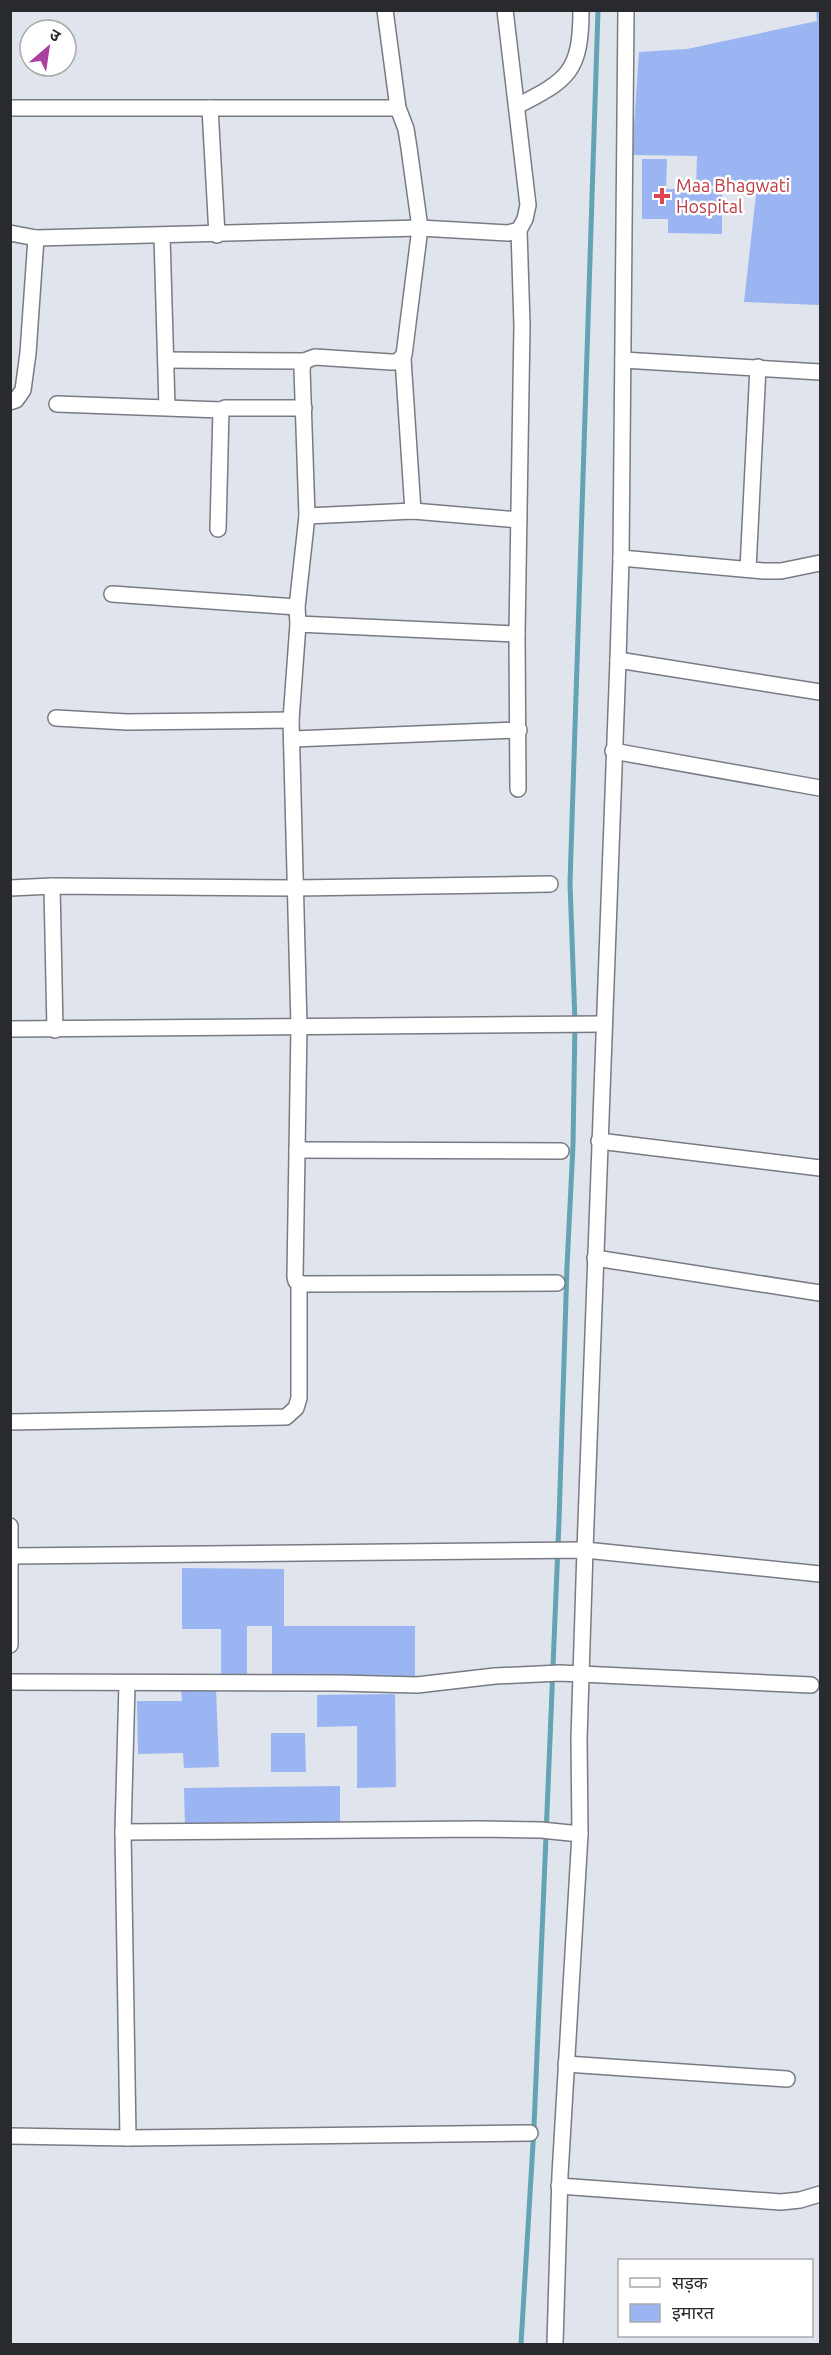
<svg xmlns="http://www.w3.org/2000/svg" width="831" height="2355" font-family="Ubuntu,'Noto Sans Devanagari',sans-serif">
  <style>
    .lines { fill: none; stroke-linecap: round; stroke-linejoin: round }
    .stream { stroke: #63a3b4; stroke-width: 5 }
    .building { fill: #9bb5f2 }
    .minor-casing { stroke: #787b83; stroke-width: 18 }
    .minor { stroke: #fff; stroke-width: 15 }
    .health-dot { fill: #e0444e; stroke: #fff; stroke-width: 2 }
    .labels { text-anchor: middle; stroke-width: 5; stroke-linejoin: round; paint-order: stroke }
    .health-label { font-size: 18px; fill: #be3a42; stroke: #fff; text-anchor: start }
  </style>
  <rect width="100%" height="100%" fill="#e0e4ed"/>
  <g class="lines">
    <polyline class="stream" points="521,2344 534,2127 559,1521 567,1266 573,1145 575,1022 570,883 598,10"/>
  </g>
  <g class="building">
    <polygon points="816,10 820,10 820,305 744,302 757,186 696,186 697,156 632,155 639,52 687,49 817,21"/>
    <polygon points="642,159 667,159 666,189 722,189 722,234 668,233 668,219 642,219"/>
    <polygon points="182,1568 284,1569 284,1626 415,1626 415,1682 272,1681 272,1626 247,1626 247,1679 221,1679 221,1629 182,1629"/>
    <polygon points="216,1688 219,1767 184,1768 183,1753 138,1754 137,1701 182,1701 181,1689"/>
    <polygon points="395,1694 396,1787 357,1788 357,1726 317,1727 317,1695"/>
    <polygon points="271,1733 305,1733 306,1772 271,1772"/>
    <polygon points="340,1786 340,1826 185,1827 184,1788"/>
  </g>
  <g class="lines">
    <g class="minor-casing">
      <g id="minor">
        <polyline points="385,10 398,108 406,129 409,148 420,228 404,355 397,362 391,362 315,357 304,361 302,369 307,516 297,607 298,624 291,720 299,1026 295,1277 296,1281 302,1284 557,1283"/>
        <path d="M517,106C568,80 581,72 581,10"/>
        <polyline points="10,108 398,108"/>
        <polyline points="210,108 217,235"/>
        <polyline points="10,233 36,238 420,228 508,233 519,230 525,219 528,205 505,10"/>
        <polyline points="162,236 167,407"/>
        <polyline points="403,359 413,511"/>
        <polyline points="166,360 304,361"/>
        <polyline points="623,360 820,372"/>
        <polyline points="10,402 16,400 23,390 28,353 36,238"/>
        <polyline points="57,404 221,410"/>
        <polyline points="307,516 413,511 519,520"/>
        <polyline points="218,529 221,410 225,408 304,408"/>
        <polyline points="621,558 764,571 781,571 820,563"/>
        <polyline points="748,569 758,367"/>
        <polyline points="112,594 297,607"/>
        <polyline points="298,624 517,634"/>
        <polyline points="618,660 820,692"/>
        <polyline points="56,718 127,722 291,720"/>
        <polyline points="293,739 519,730"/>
        <polyline points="613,751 820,788"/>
        <polyline points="518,789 517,634 522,325 519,230"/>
        <polyline points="10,888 52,886"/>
        <polyline points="10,1029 604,1024"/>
        <polyline points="55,1030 52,886 296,888 550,884"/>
        <polyline points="599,1141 820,1168"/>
        <polyline points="297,1150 561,1151"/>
        <polyline points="595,1258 820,1293"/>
        <polyline points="10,1422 286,1417 296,1408 299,1398 299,1283"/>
        <polyline points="10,1526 10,1645"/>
        <polyline points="12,1556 585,1550 820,1574"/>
        <polyline points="10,1682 339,1683 417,1685 495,1676 560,1673 811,1685"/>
        <polyline points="127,1684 123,1832 128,2138"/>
        <polyline points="123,1832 479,1829 541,1830 580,1834"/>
        <polyline points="566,2064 787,2079"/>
        <polyline points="10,2136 128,2138 530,2133"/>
        <polyline points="559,2186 781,2202 800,2200 820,2194"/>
        <polyline points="555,2344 560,2175 580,1834 579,1738 585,1550 618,660 621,558 626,10"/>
      </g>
    </g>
    <use href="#minor" class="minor"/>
  </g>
  <path class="health-dot" d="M659 187h6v6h6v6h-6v6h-6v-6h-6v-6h6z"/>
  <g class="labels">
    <g class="health-label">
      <text x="676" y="192">Maa Bhagwati<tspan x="676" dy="21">Hospital</tspan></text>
    </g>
  </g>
  <rect width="831" height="2355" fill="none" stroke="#292a2e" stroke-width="24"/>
  <rect x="618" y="2259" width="195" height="78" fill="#ffffff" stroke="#a9aaab" stroke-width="1.5"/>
  <rect x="630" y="2278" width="30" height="9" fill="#ffffff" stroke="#a9aaab" stroke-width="1.5"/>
  <text x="672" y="2289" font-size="18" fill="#292a2e">सड़क</text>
  <rect x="630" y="2304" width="30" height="18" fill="#9bb5f2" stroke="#a9aaab" stroke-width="1.5"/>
  <text x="672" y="2319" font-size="18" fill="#292a2e">इमारत</text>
  <g transform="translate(48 48) rotate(29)"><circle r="28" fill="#ffffff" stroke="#a9aaab" stroke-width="1.5"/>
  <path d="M0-4.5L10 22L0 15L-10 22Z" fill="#a940a1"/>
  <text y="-9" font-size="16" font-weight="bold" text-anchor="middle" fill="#292a2e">उ</text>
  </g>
</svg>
